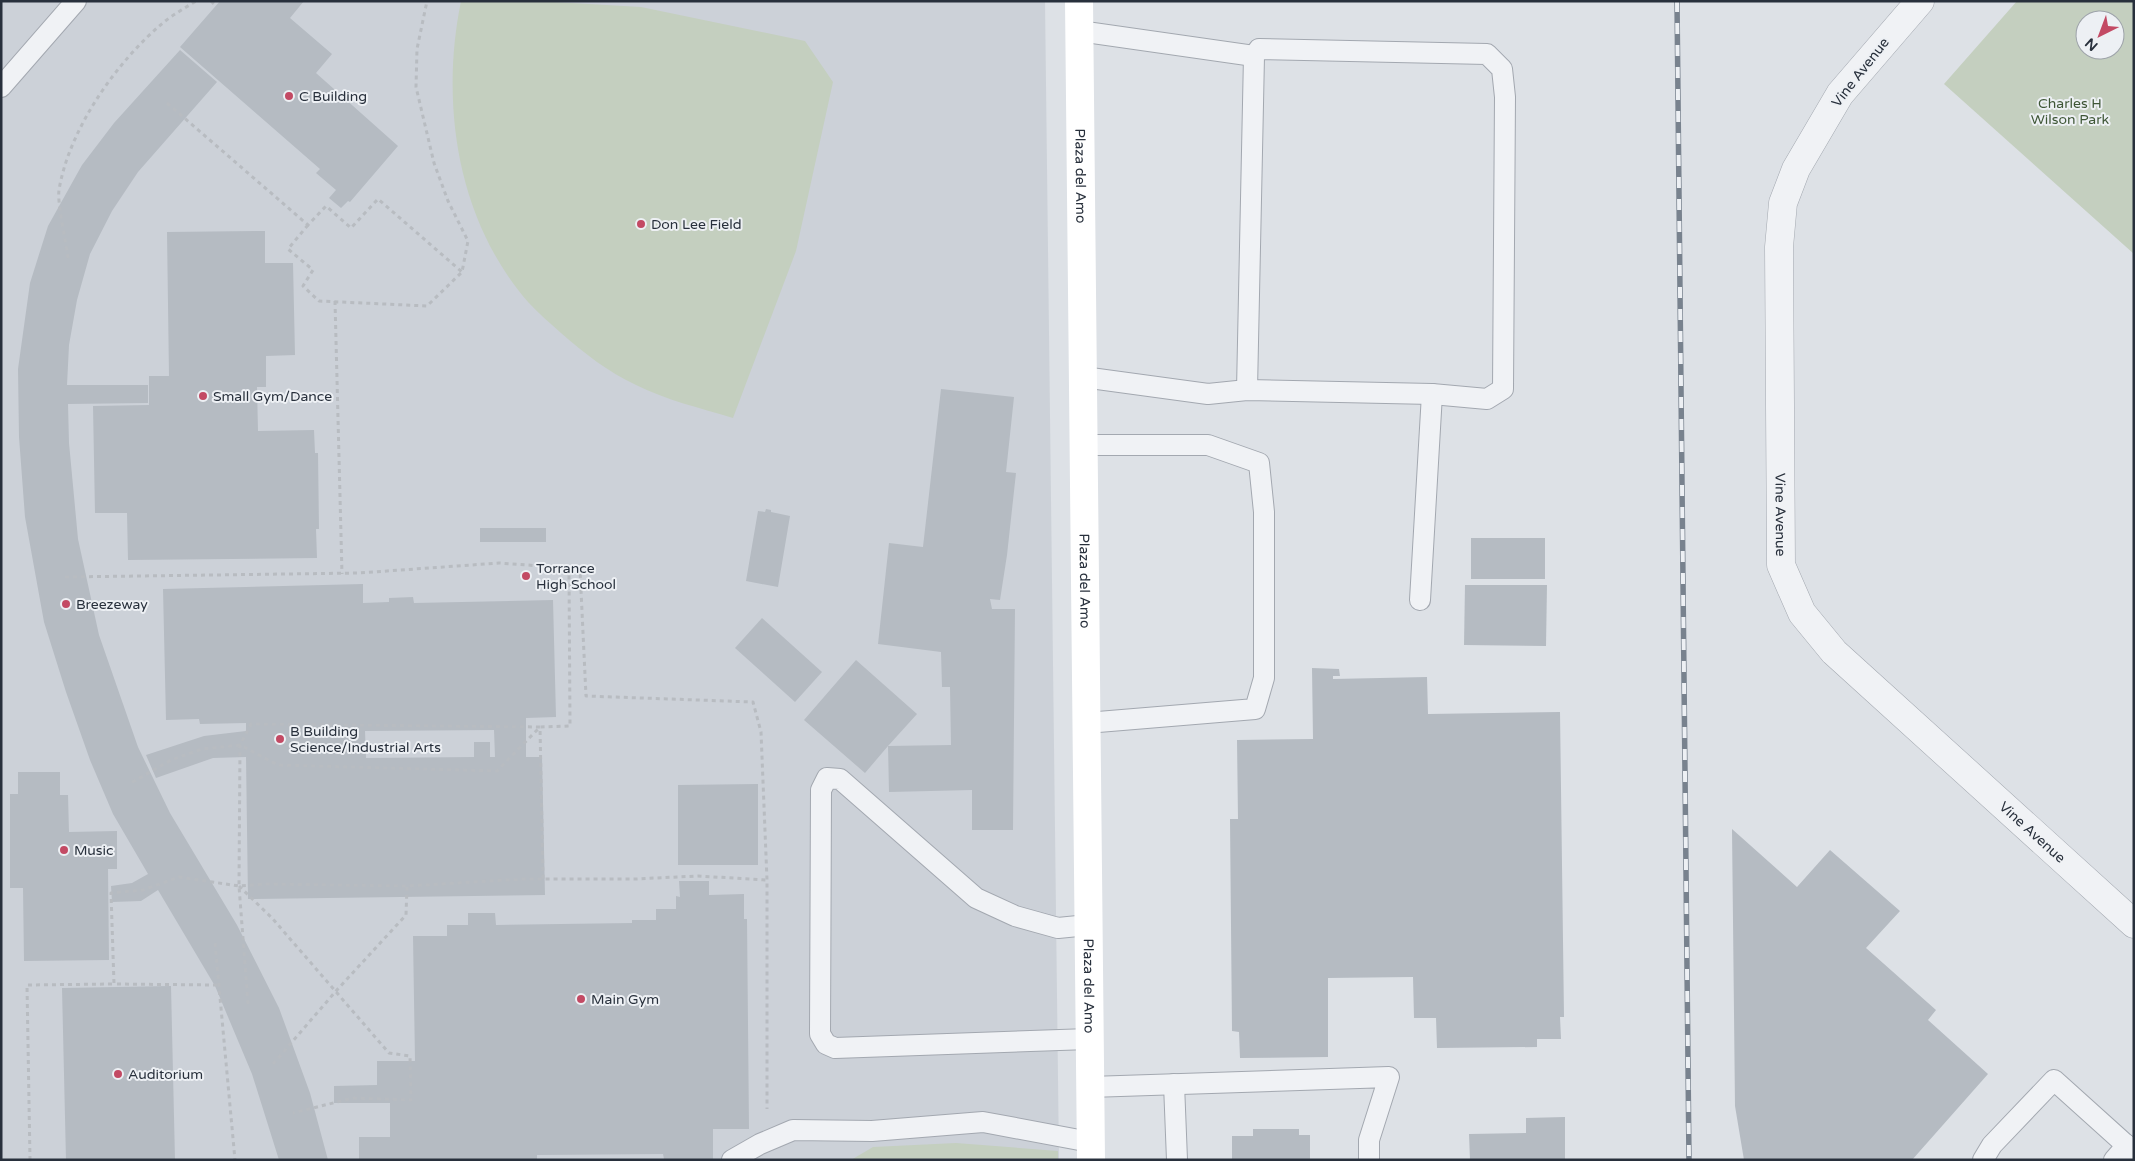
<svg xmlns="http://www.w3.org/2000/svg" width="2135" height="1161" font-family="'Varela Round',sans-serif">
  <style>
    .built { fill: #ccd1d8 }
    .green { fill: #c4cfbf; fill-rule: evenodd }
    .building { fill: #b5bbc2; fill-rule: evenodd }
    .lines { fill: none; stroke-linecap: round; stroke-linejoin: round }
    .lane-casing { stroke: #a3a8b0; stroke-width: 22 }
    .street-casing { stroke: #a3a8b0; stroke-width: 29 }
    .path { stroke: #b8bcc1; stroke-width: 3; stroke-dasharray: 4 4; stroke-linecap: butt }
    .lane { stroke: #f0f2f5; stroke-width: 20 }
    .street { stroke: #f0f2f5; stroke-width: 28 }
    .secondary { stroke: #fff; stroke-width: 28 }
    .rail-casing { stroke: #78828e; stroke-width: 5.5 }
    .rail { stroke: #edf0f4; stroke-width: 4; stroke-dasharray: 11; stroke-linecap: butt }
    .poi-dot { fill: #c34a64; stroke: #edf0f4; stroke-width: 2 }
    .labels { text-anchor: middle; stroke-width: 4; stroke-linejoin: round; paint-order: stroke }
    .street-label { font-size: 14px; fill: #28303c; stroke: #edf0f4 }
    .poi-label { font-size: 14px; fill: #28303c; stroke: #edf0f4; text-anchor: start }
    .park-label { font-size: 14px; fill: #3e5636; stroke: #edf0f4 }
  </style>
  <rect width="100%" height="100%" fill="#dde1e6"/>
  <polygon class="built" points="1,1 1045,1 1059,1160 1,1160"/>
  <g class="green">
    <path d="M461,1H537L641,7L805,41L833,82L796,251L733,418C700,408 666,400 636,385C608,372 584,353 561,333C550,323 538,313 528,302C457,220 440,104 461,1Z"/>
    <path d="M2017,1H2134V254L1944,84ZM2085,20H2115V50H2085Z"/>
    <polygon points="956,1143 1058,1151 1058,1160 851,1160 873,1147"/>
  </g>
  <g class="building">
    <polygon points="220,1 304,1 290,18 332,54 316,73 398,146 350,202 348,201 341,208 329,198 336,190 316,173 320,169 180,47"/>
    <polygon points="180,50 217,82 138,172 112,211 90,254 77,300 69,345 67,385 148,385 148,403 68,404 69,443 78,539 99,635 138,747 170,813 237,925 279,1008 310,1093 328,1160 279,1160 252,1074 215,986 158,890 141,901 112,902 111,886 132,883 148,874 113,814 90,760 66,692 44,622 25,517 19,437 18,369 30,283 48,226 82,165 114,123"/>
    <polygon points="265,231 265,263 293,263 295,355 266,356 266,387 257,387 258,431 314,430 315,453 318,453 319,529 316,529 317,558 128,560 127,513 95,513 93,406 149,405 149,376 169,376 167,232"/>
    <polygon points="941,389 1014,397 1006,472 1016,473 1007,555 1000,600 990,599 992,609 1015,609 1013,830 972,830 972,790 889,792 888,746 865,773 804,720 856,660 917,714 888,746 951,745 950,687 942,687 941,652 878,644 889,543 923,547"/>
    <polygon points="766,509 771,510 771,512 790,516 778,587 746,581 758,511 765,512"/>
    <rect x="480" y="528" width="66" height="14"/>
    <rect x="1471" y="538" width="74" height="41"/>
    <path d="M363,584V603L389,602V598L413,597L414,603L553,600L556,717L526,718V757H542L545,895L248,899L246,757L213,758L156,778L146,755L204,736L246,731V723L200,724L199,719L166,720L163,589ZM494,730L495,757H490V742H474V757L366,758L365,731Z"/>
    <polygon points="1465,585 1547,585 1546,646 1464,645"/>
    <polygon points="762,618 822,672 795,702 735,648"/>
    <polygon points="1312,668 1339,669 1340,676 1333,676 1333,679 1427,677 1428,714 1560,712 1564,1017 1560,1017 1561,1039 1537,1039 1537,1047 1437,1048 1436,1018 1414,1018 1413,977 1328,978 1328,1057 1240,1058 1239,1032 1232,1031 1230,819 1238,819 1237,740 1313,739"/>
    <polygon points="18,772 60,772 60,795 68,795 69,832 117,831 117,869 108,869 109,960 24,961 23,888 10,888 10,794 18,794"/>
    <polygon points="758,784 758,865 678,865 678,785"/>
    <polygon points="1732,829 1797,887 1830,850 1900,911 1866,948 1936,1010 1928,1020 1988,1074 1912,1160 1744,1160 1735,1106"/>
    <polygon points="679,881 709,881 709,895 744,894 744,919 747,919 749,1129 713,1129 713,1159 664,1159 663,1154 537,1155 537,1160 359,1160 359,1137 390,1137 390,1103 334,1103 334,1086 377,1085 377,1061 415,1061 413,936 447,936 447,925 468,925 468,913 495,913 496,925 632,923 632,920 656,920 656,909 676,909 676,896 680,897"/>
    <polygon points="171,986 175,1160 66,1160 62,988"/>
    <polygon points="1565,1117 1565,1160 1470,1160 1469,1134 1526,1133 1526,1118"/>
    <polygon points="1253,1129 1299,1129 1299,1135 1310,1135 1310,1160 1232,1160 1232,1136 1253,1136"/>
  </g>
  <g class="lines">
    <g class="lane-casing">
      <g id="lane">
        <polyline points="1079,31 1254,56"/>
        <polyline points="1,87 76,1"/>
        <polyline points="1083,377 1208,394 1247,390 1432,394 1487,399 1503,389 1505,97 1502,69 1487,54 1259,49 1254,56 1247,390"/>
        <polyline points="1083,445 1208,445 1259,463 1264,512 1264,678 1255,709 1086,723"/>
        <polyline points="1420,600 1432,394"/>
        <polyline points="1088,925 1058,928 1015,916 976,898 840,779 827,778 821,790 820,1034 826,1044 835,1048 1089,1039"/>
        <polyline points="1174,1084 1177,1160"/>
        <polyline points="1090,1087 1389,1077 1369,1140 1369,1160"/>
        <polyline points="732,1160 760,1144 793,1130 872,1131 983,1122 1090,1142"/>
        <polyline points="1983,1160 1992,1145 2054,1080 2134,1152"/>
        <polyline points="2114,1160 2127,1145"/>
      </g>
    </g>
    <g class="street-casing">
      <g id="street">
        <path id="s1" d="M1920,1L1840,94L1796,169L1783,203L1779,247L1781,565L1802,613L1834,652L2134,924"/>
      </g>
    </g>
    <g class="path">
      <polyline points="211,1 216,6"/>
      <polyline points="167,103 308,225 326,206 351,228 378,199 462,272"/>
      <polyline points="308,225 288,249 313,270 303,286 319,301 427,306 462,272 468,241 448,201 434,163 416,87 417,49 427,1"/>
      <path d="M68,258C66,242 57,203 59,190C69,129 117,61 164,22C174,14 185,8 196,1"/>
      <polyline points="335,301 342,574"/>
      <polyline points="569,568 580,569 586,696 753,702 761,732 767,880 767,1109"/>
      <polyline points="65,577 359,573 499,563 569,568 570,726 540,727 497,771 278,765 240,745 202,749 171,760 131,783"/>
      <polyline points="239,886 272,918 389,1053 410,1056 411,1100 353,1098 293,1113"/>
      <polyline points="215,943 235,1160"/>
      <polyline points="217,985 114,984 111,893 143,890 179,877 239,886 266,884 407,886 524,879 635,879 698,876 767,880"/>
      <polyline points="248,1004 239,886 240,745 251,724 540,727 543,879"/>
      <polyline points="273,1064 336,991 406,915 407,886"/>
      <polyline points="30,1160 27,985 114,984"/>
    </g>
    <use href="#lane" class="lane"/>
    <use href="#street" class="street"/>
    <path class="secondary" id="s2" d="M1079,1L1091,1160"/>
    <g class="rail-casing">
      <polyline id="rail" points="1677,1 1689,1160"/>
    </g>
    <use href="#rail" class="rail"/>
  </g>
  <g class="poi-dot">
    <circle cx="289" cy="96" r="5"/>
    <circle cx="641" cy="224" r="5"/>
    <circle cx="203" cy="396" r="5"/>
    <circle cx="526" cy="576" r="5"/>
    <circle cx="66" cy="604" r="5"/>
    <circle cx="280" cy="739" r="5"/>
    <circle cx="64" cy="850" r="5"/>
    <circle cx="581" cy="999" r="5"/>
    <circle cx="118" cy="1074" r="5"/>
  </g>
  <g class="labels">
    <g class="street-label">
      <text transform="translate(1860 72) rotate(-52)" y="5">Vine Avenue</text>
      <text dy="5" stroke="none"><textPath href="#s2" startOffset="175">Plaza del Amo</textPath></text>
      <text dy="5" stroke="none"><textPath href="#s1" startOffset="558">Vine Avenue</textPath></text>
      <text dy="5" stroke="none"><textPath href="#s2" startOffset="580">Plaza del Amo</textPath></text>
      <text dy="5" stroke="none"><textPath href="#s1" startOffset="979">Vine Avenue</textPath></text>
      <text dy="5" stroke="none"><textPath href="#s2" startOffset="985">Plaza del Amo</textPath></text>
    </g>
    <g class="poi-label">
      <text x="299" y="101">C Building</text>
      <text x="651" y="229">Don Lee Field</text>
      <text x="213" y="401">Small Gym/Dance</text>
      <text x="536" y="573">Torrance<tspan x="536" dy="16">High School</tspan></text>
      <text x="76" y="609">Breezeway</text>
      <text x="290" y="736">B Building<tspan x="290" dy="16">Science/Industrial Arts</tspan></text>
      <text x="74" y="855">Music</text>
      <text x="591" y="1004">Main Gym</text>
      <text x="128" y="1079">Auditorium</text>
    </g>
    <g class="park-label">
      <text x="2070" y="108">Charles H<tspan x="2070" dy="16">Wilson Park</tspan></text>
    </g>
  </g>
  <rect width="2135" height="1161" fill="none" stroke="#28303c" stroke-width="5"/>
  <g transform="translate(2100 35) rotate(222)"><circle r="24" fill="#edf0f4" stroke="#9ea3aa"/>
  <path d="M0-4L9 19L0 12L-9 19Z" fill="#c34a64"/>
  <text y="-8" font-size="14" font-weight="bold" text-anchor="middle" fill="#28303c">N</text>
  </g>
</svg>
